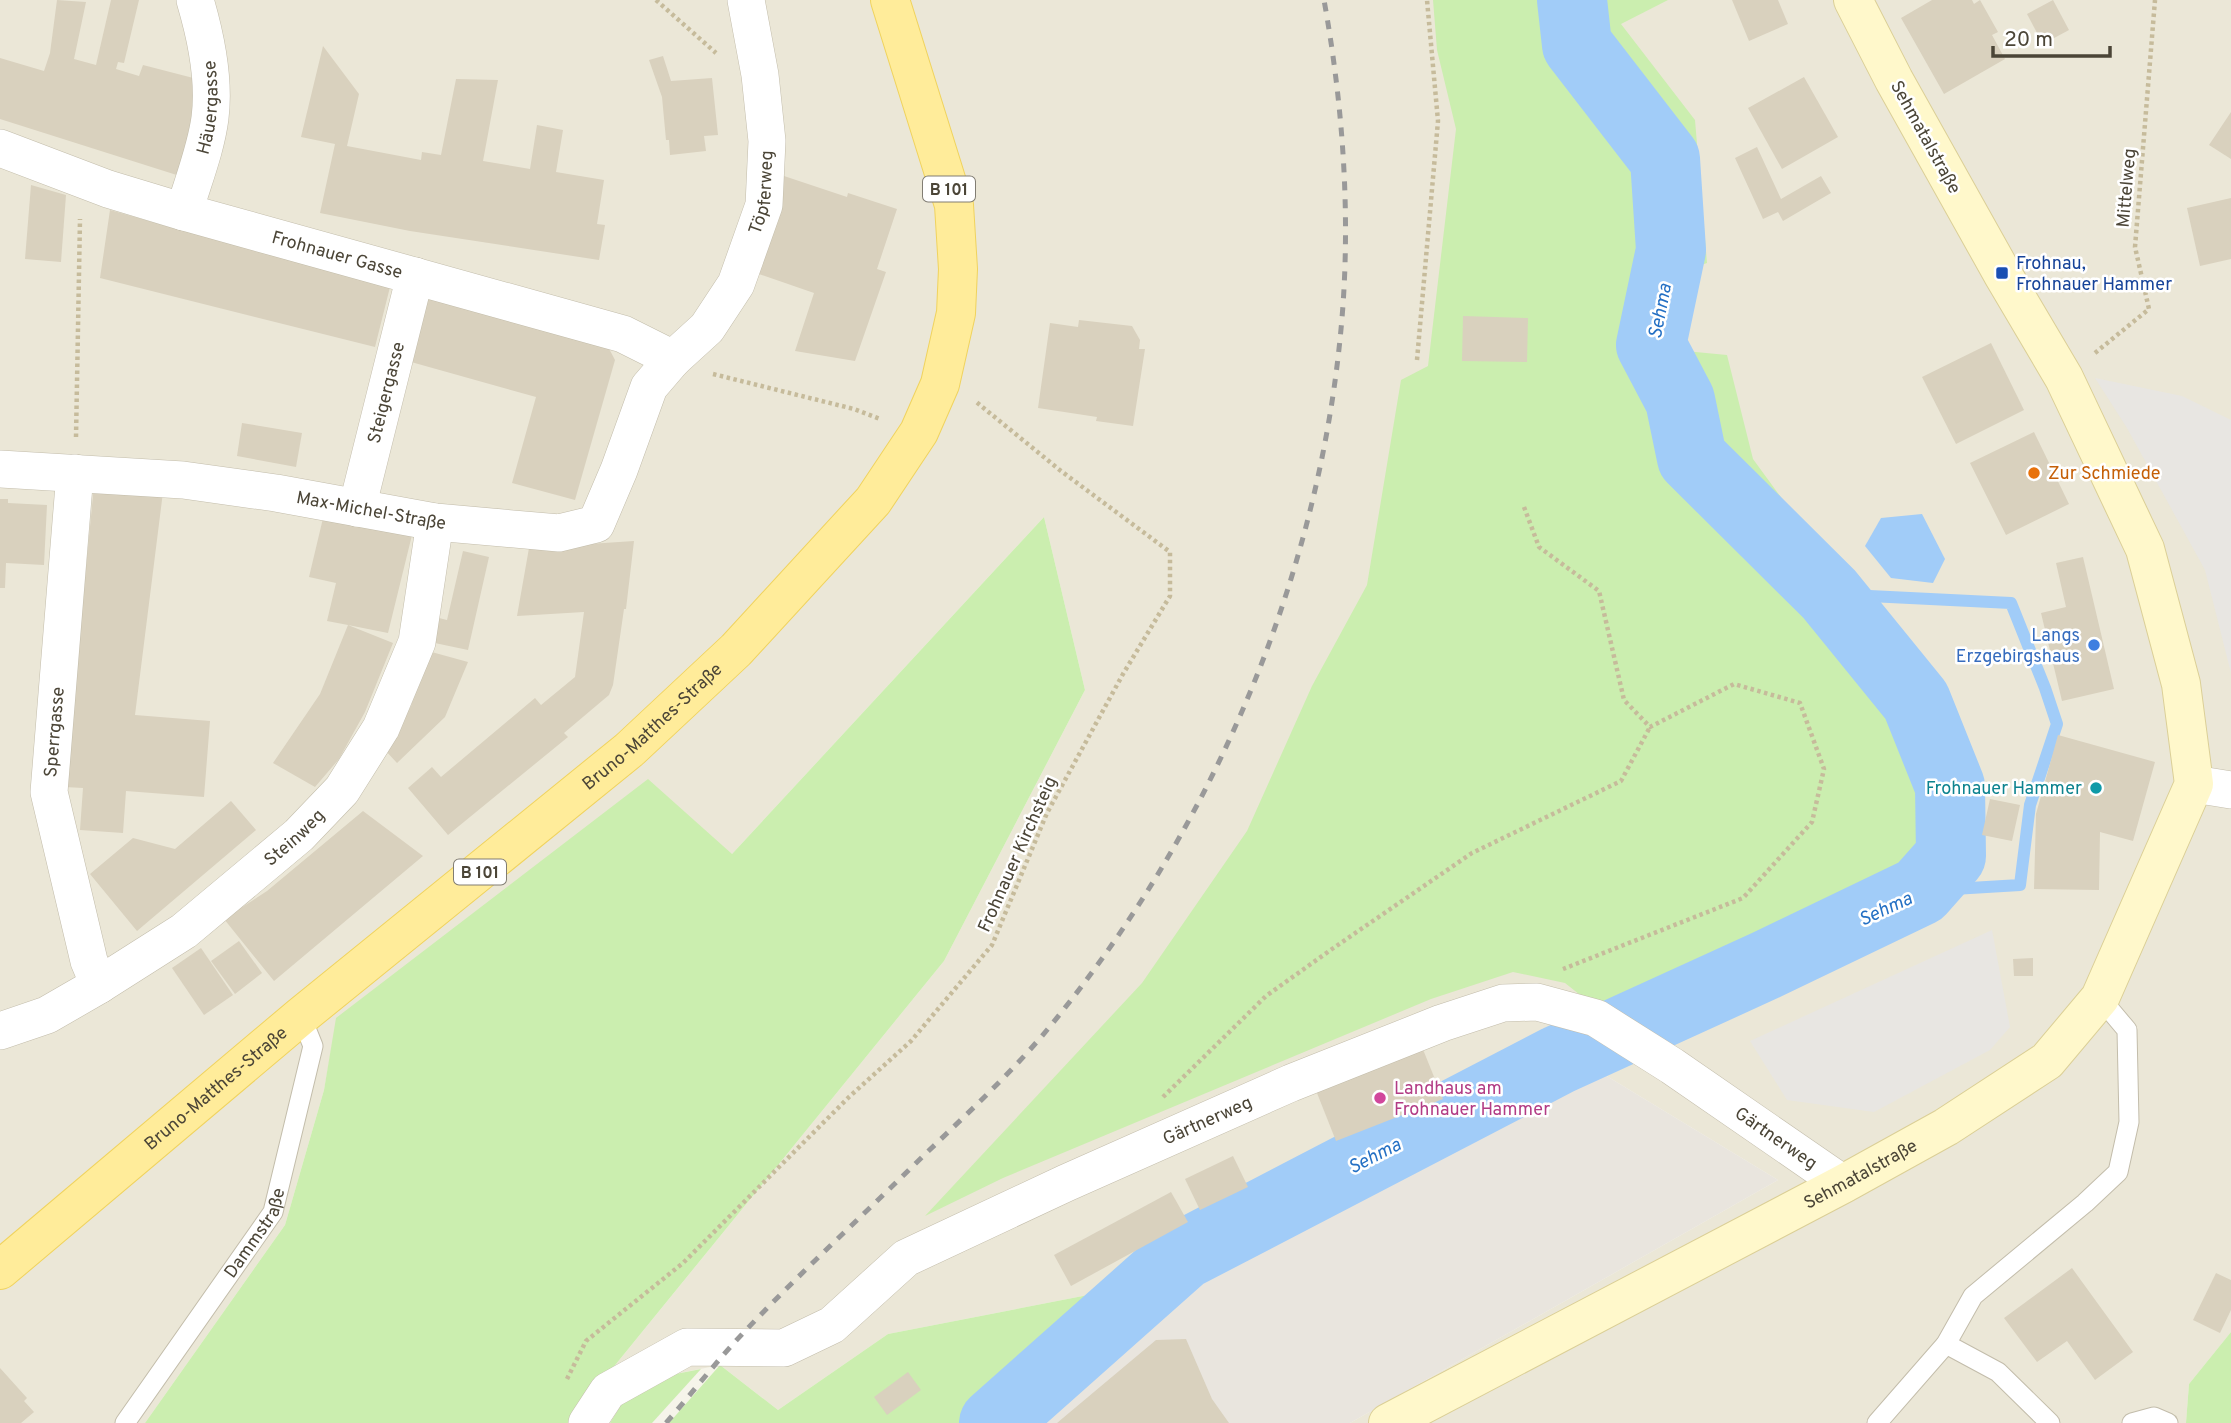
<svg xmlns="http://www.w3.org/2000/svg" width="2231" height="1423" font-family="Overpass,sans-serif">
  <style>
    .residential { fill: #ebe7d7 }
    .industrial { fill: #e9e5de }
    .green { fill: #cbeeaf }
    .parking { fill: #e8e6e2 }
    .water { fill: #a1ccf8 }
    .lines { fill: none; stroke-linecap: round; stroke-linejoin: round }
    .stream { stroke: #a1ccf8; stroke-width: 12 }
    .river { stroke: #a1ccf8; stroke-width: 70 }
    .building { fill: #d9d1be }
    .service-casing { stroke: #c3bdab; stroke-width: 21 }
    .minor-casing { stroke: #c3bdab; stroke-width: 38 }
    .secondary-casing { stroke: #dbcf96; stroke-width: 40 }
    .primary-casing { stroke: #f0d35e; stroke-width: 40 }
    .path { stroke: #c6bb9b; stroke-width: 4.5; stroke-dasharray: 3.5 3.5; stroke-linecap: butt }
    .service { stroke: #fff; stroke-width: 19 }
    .minor { stroke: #fff; stroke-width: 37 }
    .secondary { stroke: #fff8cb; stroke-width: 38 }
    .primary { stroke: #ffec9a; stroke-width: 38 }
    .rail { stroke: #999; stroke-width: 5; stroke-dasharray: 9 9; stroke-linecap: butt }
    .transit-dot { fill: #1a4fb4; stroke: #fff; stroke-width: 2.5 }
    .food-dot { fill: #e8710a; stroke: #fff; stroke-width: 2.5 }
    .shop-dot { fill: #3f7fe0; stroke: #fff; stroke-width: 2.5 }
    .culture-dot { fill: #0f9aa8; stroke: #fff; stroke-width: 2.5 }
    .hotel-dot { fill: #d1479c; stroke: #fff; stroke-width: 2.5 }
    .labels { text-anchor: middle; stroke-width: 5; stroke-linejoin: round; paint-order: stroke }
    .shield { fill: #fff; stroke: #817d73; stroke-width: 2 }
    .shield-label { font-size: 16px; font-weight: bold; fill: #4b4537 }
    .street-label { font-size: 18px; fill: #4b4537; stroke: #fff }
    .transit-label { font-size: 18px; fill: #164399; stroke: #fff; text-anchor: start }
    .food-label { font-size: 18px; fill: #c56008; stroke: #fff; text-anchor: start }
    .shop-label { font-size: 18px; fill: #366cbe; stroke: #fff; text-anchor: end }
    .culture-label { font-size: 18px; fill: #0d838f; stroke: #fff; text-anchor: end }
    .hotel-label { font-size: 18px; fill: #b23c85; stroke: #fff; text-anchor: start }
    .water-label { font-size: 19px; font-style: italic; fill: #2470c4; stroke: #fff }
  </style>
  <rect width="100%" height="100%" fill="#f6f4ea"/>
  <polygon class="residential" points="0,0 2231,0 2231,1332 2189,1384 2186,1423 1350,1423 1778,1180 1600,1072 1367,1189 1182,1288 1124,1288 888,1334 778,1410 720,1365 635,1382 599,1385 944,961 1085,690 1044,517 732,854 337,1018 324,1090 285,1225 145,1423 0,1423"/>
  <polygon class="industrial" points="1600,1072 1778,1180 1350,1423 1030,1423 1182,1288 1367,1189"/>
  <g class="green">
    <polygon points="1433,0 1668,0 1621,24 1695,120 1707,263 1638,287 1633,346 1727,355 1753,459 1851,593 1936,700 1970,785 1935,797 1908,873 1755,954 1613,1021 1565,983 1513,972 1431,999 1003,1178 925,1216 1142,983 1247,831 1312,686 1367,585 1401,380 1428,366 1456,129 1437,50"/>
    <polygon points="1044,517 1085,690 944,961 568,1423 145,1423 285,1225 324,1090 336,1018 648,779 732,854"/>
    <polygon points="1124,1288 1182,1288 975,1423 669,1423 720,1365 778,1410 888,1334"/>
    <polygon points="2231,1332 2231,1423 2186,1423 2189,1384"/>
    <polygon points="701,1369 652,1423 610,1423 635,1382"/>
  </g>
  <g class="parking">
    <polygon points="2095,378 2182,396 2231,420 2231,673 2205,570 2127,428"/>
    <polygon points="1992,930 2010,1027 1990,1050 1874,1112 1787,1100 1750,1041"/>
  </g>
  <polygon class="water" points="1922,514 1945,559 1933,583 1891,578 1865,546 1881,518"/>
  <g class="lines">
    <polyline class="stream" points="1829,594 2011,603 2045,688 2057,724 2030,805 2020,885 1920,891"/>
    <polyline class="river" points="994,1423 1183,1255 1558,1060 1766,965 1920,891 1951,856 1950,786 1916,701 1829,594 1692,458 1680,400 1651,345 1671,250 1665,159 1577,45 1572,0"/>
  </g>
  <g class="building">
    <polygon points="57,0 86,2 74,59 96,65 111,0 139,0 124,63 118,62 116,69 139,76 143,65 201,80 183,177 0,119 0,58 44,71 50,53"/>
    <polygon points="1732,0 1778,0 1788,24 1749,41"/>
    <polygon points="1932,0 1972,0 1974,4 1980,0 1998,32 1992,35 2005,59 1944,94 1901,18"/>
    <polygon points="2053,0 2069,30 2043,44 2027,14"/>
    <polygon points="323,46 359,94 347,146 421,160 422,152 441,155 456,79 498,80 483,161 530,169 537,125 563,130 556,172 604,180 597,224 605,225 599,260 410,231 320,213 335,144 301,137"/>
    <polygon points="663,56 671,81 712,78 718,135 704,136 706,151 670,155 669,140 666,140 662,97 649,60"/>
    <polygon points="1804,77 1838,137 1782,169 1748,108"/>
    <polygon points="2231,112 2231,159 2209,145"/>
    <polygon points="1757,147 1781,199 1821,176 1831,193 1783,221 1778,212 1763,219 1735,158"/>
    <polygon points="784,176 847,197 848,193 897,209 877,269 886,272 855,361 795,351 814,293 753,272"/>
    <polygon points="31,185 66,195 61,262 25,259"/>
    <polygon points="2231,198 2231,259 2200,266 2187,208"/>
    <polygon points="110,210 223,242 391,283 375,347 100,278"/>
    <polygon points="423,292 606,343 615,360 575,500 512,483 536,397 404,360"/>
    <polygon points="1463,316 1528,318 1527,362 1462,361"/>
    <polygon points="1079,320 1132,326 1140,340 1139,349 1145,349 1133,426 1096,421 1097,417 1038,408 1050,323 1078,327"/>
    <polygon points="1991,343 2024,410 1956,444 1922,377"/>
    <polygon points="242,423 302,433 296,467 237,456"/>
    <polygon points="2034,432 2069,504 2006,535 1970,463"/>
    <polygon points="94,485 163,492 135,715 210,721 204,797 126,791 123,833 80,830 83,788 65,787"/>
    <polygon points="0,499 8,499 8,503 47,505 44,565 6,563 5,588 0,588"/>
    <polygon points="324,514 412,535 388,633 348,625 393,643 365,712 339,759 315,787 273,763 320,694 348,625 327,621 336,583 309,577"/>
    <polygon points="634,541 626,609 624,609 613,685 609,695 564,733 568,737 448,835 408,788 432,767 441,777 535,698 541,705 575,677 584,612 517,616 529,548"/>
    <polygon points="463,551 489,557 468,650 430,642 435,617 447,620"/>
    <polygon points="2083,557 2114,689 2062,701 2041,613 2066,607 2056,563"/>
    <polygon points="428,651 468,662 445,717 397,763 385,750 411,706"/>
    <polygon points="2058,735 2155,762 2133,841 2100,832 2099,890 2034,889 2036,814"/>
    <polygon points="1990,799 2020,805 2012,841 1982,835"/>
    <polygon points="231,801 256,830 137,931 90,874 133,838 175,849"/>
    <polygon points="363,811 423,856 274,981 224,919 267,891"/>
    <polygon points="239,941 262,973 235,994 211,961"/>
    <polygon points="201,948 233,995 204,1015 172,968"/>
    <polygon points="2033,958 2033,976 2014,976 2013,959"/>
    <polygon points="1422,1047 1443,1099 1336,1141 1315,1088"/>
    <polygon points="1233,1156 1248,1187 1200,1210 1185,1179"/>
    <polygon points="1171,1192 1188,1222 1071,1286 1054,1255"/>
    <polygon points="2072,1268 2133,1352 2095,1380 2067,1341 2037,1362 2004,1318"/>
    <polygon points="2216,1273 2231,1280 2231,1310 2220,1333 2193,1320"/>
    <polygon points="1186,1339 1212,1399 1229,1423 1057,1423 1156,1340"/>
    <polygon points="0,1368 27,1398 24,1401 34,1412 21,1423 0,1423"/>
    <polygon points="908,1372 921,1390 887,1415 874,1397"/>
  </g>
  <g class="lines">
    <g class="service-casing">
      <g id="service">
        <polyline points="1946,1344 1998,1372 2050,1423"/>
        <path id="s1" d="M125,1423L273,1212L313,1046L301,1016"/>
        <polyline points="1877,1423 1946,1344 1973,1296 2085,1203 2118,1172 2129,1122 2127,1030 2100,998"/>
        <polyline points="2132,1423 2154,1417 2168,1423"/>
      </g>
    </g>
    <g class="minor-casing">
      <g id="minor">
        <path id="s2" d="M0,148L108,189L184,212L623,334L673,359"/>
        <path id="s3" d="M184,212C193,181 206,149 210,118C215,79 206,37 195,0"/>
        <path id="s4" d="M0,469L183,480L276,493L435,522L559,533L596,524L619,470L649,387L673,359L707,328L736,284L764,205L767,141L760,75L746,0"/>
        <polyline points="75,473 49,792 89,961 99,985"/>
        <path id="s5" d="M357,508L415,276"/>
        <polyline points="2194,784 2231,790"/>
        <path id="s6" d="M0,1031L47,1015L99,985L184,931L299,835L342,790L381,728L417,642L435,522"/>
        <path id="s7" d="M587,1423L608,1391L687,1347L784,1348L832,1325L906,1258L1066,1183L1291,1083L1442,1023L1503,1003L1537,1002L1596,1018L1672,1066L1843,1184"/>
      </g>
    </g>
    <g class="secondary-casing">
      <g id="secondary">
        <path id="s8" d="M1388,1423L1843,1184L1946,1127L2047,1061L2100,998L2194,784L2181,684L2145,549L2064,378L2002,273L1894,80L1853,0"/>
      </g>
    </g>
    <g class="primary-casing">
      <g id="primary">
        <path id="s9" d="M0,1270L301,1016L629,750L736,650L873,501L919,432L940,384L956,313L958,269L954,205L890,0"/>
      </g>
    </g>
    <g class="path">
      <polyline points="656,0 716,53"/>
      <polyline points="2095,353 2149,309 2135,247 2155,0"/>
      <polyline points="1417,360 1438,121 1427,0"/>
      <polyline points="713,374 854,409 880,419"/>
      <polyline points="76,437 80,219"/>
      <polyline points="1524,507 1539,547 1599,591 1624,700 1650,727 1734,684 1800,703 1824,769 1812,822 1743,898 1563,969"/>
      <polyline points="1163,1097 1266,996 1332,949 1472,853 1621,781 1650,727"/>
      <polyline points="567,1379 586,1341 683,1263 849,1097 911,1041 992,945 1047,813 1123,674 1170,596 1170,552 1061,471 975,401"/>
    </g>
    <use href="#service" class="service"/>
    <use href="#minor" class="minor"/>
    <use href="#secondary" class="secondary"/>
    <use href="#primary" class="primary"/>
    <path class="rail" d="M666,1423C693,1392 719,1358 747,1329C800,1273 858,1220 913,1166C958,1122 1006,1079 1047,1030C1215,827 1324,569 1343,305C1350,203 1342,100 1324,0"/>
  </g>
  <rect class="transit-dot" x="1995" y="266" width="14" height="14" rx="3.5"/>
  <circle class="food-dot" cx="2034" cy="473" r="7"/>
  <circle class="shop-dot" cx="2094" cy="645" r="7"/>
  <circle class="culture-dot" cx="2096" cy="788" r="7"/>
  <circle class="hotel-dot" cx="1380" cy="1098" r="7"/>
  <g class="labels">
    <g class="shield">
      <rect x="923" y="176.5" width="52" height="25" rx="5"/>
      <rect x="454" y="859.5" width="52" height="25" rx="5"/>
    </g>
    <g class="shield-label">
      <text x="949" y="195">B 101</text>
      <text x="480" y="878">B 101</text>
    </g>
    <g class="street-label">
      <text dy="6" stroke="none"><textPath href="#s3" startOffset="108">Häuergasse</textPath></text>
      <text transform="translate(1926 137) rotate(61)" y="6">Sehmatalstraße</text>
      <text transform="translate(2126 188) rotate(-85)" y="6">Mittelweg</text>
      <text dy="6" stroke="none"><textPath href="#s4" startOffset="980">Töpferweg</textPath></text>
      <text dy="6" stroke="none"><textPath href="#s2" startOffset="354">Frohnauer Gasse</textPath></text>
      <text dy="6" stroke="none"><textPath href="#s5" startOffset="119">Steigergasse</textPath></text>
      <text dy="6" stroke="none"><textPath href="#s4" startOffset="374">Max-Michel-Straße</textPath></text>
      <text dy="6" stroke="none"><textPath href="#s9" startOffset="849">Bruno-Matthes-Straße</textPath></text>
      <text transform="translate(54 732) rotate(-85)" y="6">Sperrgasse</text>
      <text dy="6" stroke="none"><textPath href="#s6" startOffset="355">Steinweg</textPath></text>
      <text transform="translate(1017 854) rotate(-66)" y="6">Frohnauer Kirchsteig</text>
      <text dy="6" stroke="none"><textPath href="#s9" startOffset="282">Bruno-Matthes-Straße</textPath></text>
      <text dy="6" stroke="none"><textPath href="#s7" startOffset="710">Gärtnerweg</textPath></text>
      <text dy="6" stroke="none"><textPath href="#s7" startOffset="1340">Gärtnerweg</textPath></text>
      <text dy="6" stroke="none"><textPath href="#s8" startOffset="534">Sehmatalstraße</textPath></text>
      <text dy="6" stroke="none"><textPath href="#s1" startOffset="231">Dammstraße</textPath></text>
    </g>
    <g class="transit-label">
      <text x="2016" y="269">Frohnau,<tspan x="2016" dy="21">Frohnauer Hammer</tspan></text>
    </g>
    <g class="food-label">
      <text x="2048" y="479">Zur Schmiede</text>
    </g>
    <g class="shop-label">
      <text x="2080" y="641">Langs<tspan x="2080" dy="21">Erzgebirgshaus</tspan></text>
    </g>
    <g class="culture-label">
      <text x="2082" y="794">Frohnauer Hammer</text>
    </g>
    <g class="hotel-label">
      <text x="1394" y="1094">Landhaus am<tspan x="1394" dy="21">Frohnauer Hammer</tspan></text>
    </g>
    <g class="water-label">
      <text transform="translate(1659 311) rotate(-79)" y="7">Sehma</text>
      <text transform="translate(1885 908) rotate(-25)" y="7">Sehma</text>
      <text transform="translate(1374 1155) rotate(-27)" y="7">Sehma</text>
    </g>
  </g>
  <path d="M1993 46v10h117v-10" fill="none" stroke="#4b4537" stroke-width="3.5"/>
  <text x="2004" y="46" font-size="21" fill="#4b4537" stroke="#ffffff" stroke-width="5" paint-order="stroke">20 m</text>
</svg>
